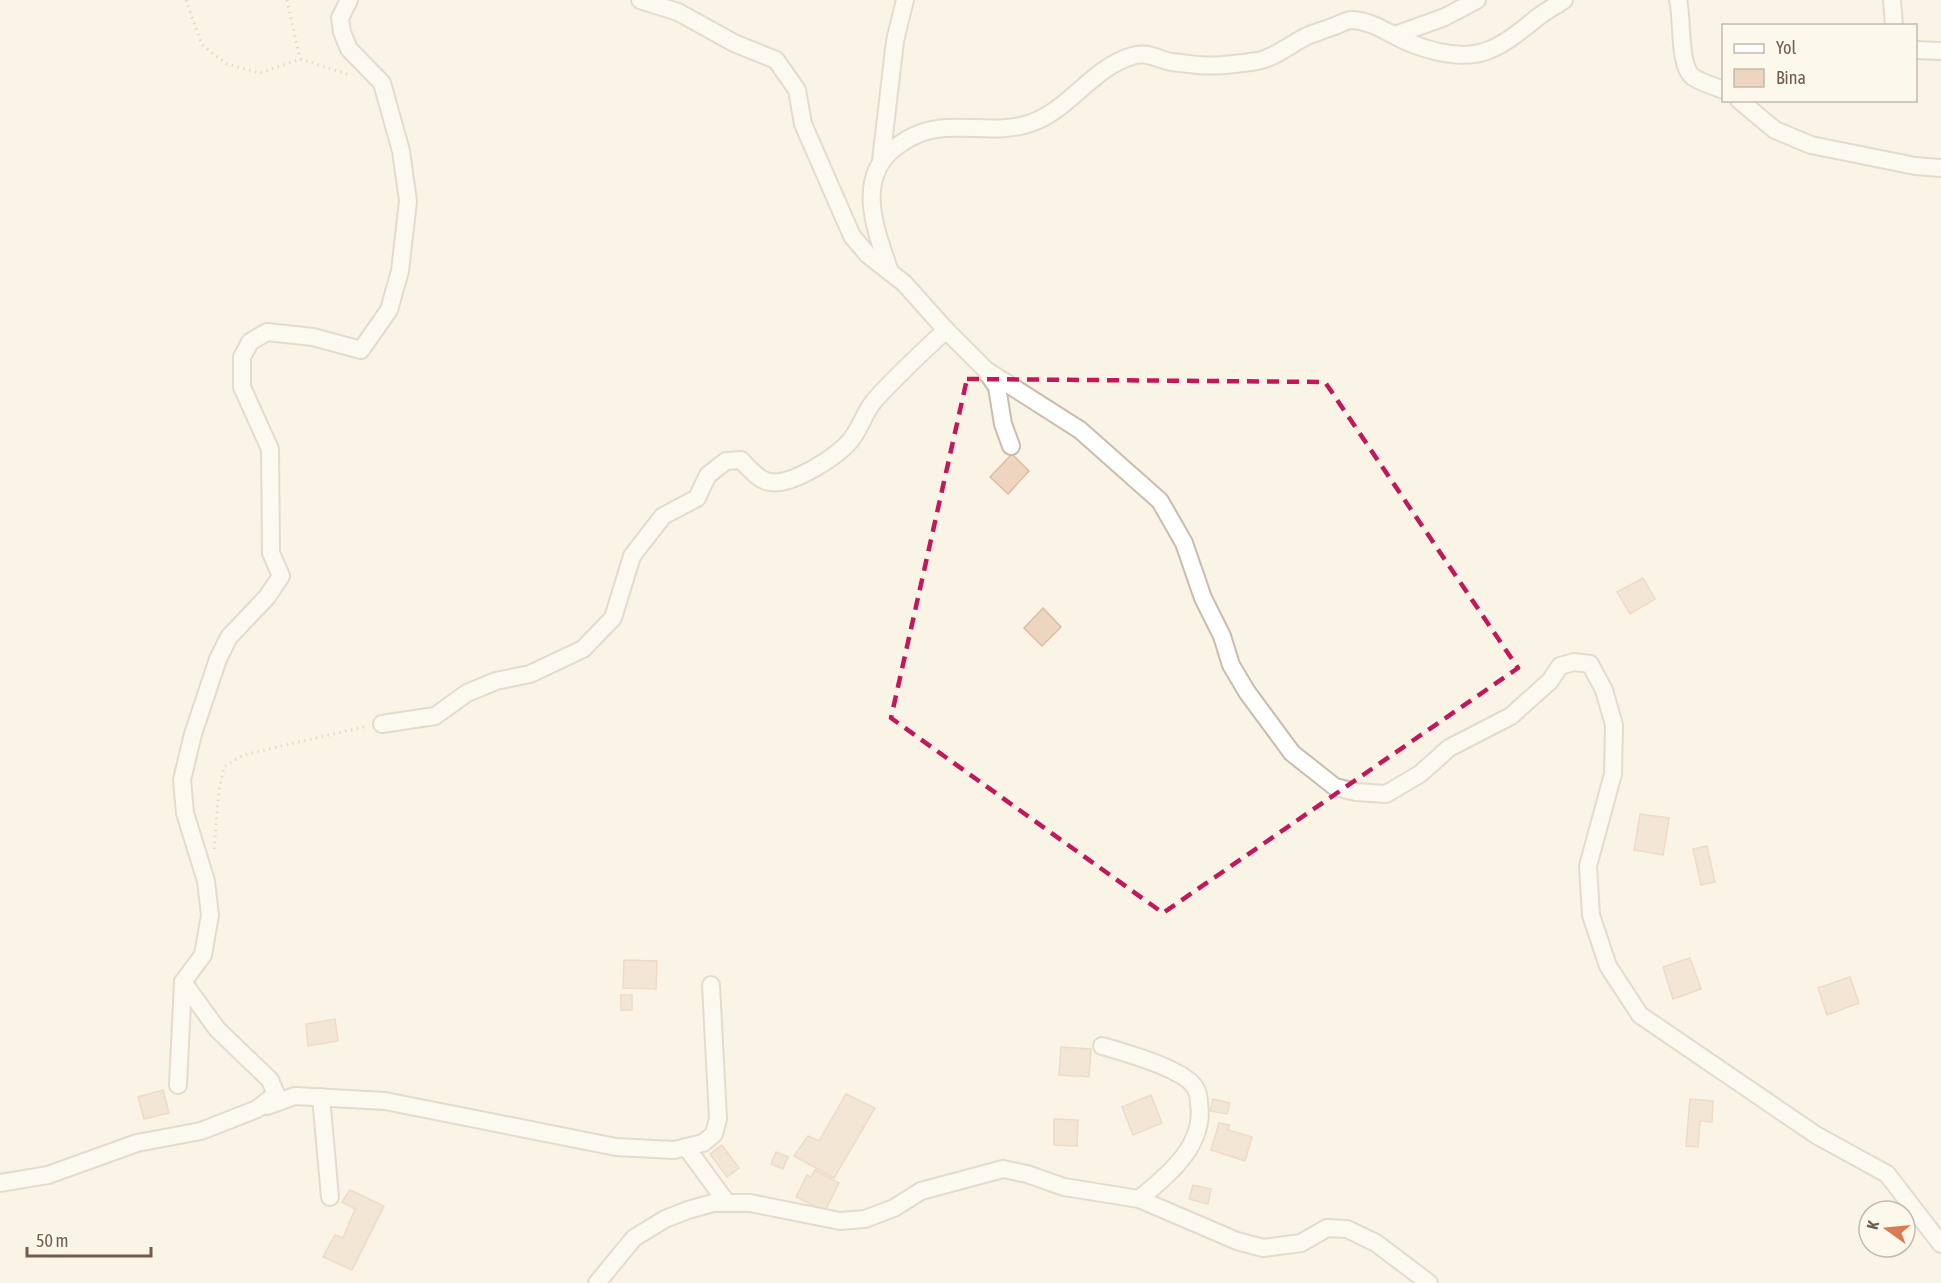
<svg xmlns="http://www.w3.org/2000/svg" width="1941" height="1283" font-family="'Asap Condensed',sans-serif">
  <style>
    .building { fill: #edd5c0; stroke: #debda2; stroke-width: 1.5 }
    .lines { fill: none; stroke-linecap: round; stroke-linejoin: round }
    .minor-casing { stroke: #cbbcad; stroke-width: 20 }
    .path { stroke: #d2b8a3; stroke-width: 3; stroke-dasharray: 1.5 4.5; stroke-linecap: butt }
    .minor { stroke: #fff; stroke-width: 16 }
    .marked { fill: none; stroke: #c2185b; stroke-width: 4.5; stroke-dasharray: 12 8; stroke-linejoin: round }
  </style>
  <rect width="100%" height="100%" fill="#faf4e6"/>
  <g class="building">
    <polygon points="1012,454 1029,471 1008,494 990,477"/>
    <polygon points="1643,578 1655,599 1630,614 1617,592"/>
    <polygon points="1043,608 1061,627 1042,646 1024,628"/>
    <polygon points="1640,814 1669,818 1663,855 1634,850"/>
    <polygon points="1707,846 1715,882 1701,885 1693,849"/>
    <polygon points="1690,958 1701,989 1673,999 1663,967"/>
    <polygon points="624,960 657,961 656,989 623,988"/>
    <polygon points="1850,977 1859,1003 1827,1015 1818,988"/>
    <rect x="621" y="995" width="11" height="15"/>
    <polygon points="335,1019 338,1041 308,1046 306,1024"/>
    <polygon points="1061,1047 1091,1049 1089,1077 1059,1075"/>
    <polygon points="163,1090 169,1113 144,1119 138,1097"/>
    <polygon points="846,1094 875,1108 834,1178 794,1156 808,1136 819,1141"/>
    <polygon points="1151,1095 1162,1123 1133,1135 1122,1107"/>
    <polygon points="1213,1099 1230,1103 1227,1114 1210,1111"/>
    <polygon points="1690,1099 1713,1101 1712,1122 1700,1121 1698,1147 1686,1146"/>
    <polygon points="1054,1119 1078,1120 1077,1146 1054,1145"/>
    <polygon points="1219,1123 1229,1125 1228,1130 1252,1137 1245,1161 1211,1150"/>
    <polygon points="722,1145 739,1168 727,1177 710,1154"/>
    <polygon points="776,1152 788,1157 783,1169 771,1164"/>
    <polygon points="815,1170 839,1183 825,1211 796,1197 807,1175 811,1177"/>
    <polygon points="1193,1185 1211,1189 1208,1204 1189,1199"/>
    <polygon points="350,1190 384,1206 352,1270 323,1257 335,1235 343,1238 355,1209 342,1202"/>
  </g>
  <g class="lines">
    <g class="minor-casing">
      <g id="minor">
        <polyline points="640,0 678,12 734,43 776,60 797,90 803,124 852,236 868,255 904,283 946,330 986,370 1080,430 1160,501 1184,543 1203,598 1222,636 1231,665 1247,692 1292,753 1335,787 1356,792 1386,794 1420,774 1449,748 1511,716 1550,681 1560,666 1574,662 1590,664 1604,690 1614,725 1613,774 1588,866 1591,915 1608,966 1640,1015 1816,1135 1887,1174 1941,1244"/>
        <path d="M1678,0C1683,19 1678,66 1693,77C1702,83 1714,86 1724,90"/>
        <polyline points="1892,0 1894,26"/>
        <polyline points="1395,35 1445,17 1477,0"/>
        <polyline points="1916,50 1941,51"/>
        <polyline points="1739,100 1775,130 1811,145 1915,166 1941,168"/>
        <polyline points="881,161 895,41 905,0"/>
        <path d="M890,272C876,231 854,178 896,147C910,136 927,129 946,128C975,126 1002,133 1031,123C1069,110 1092,68 1132,56C1147,51 1157,59 1171,62C1180,63 1189,64 1198,65C1216,67 1238,64 1257,61C1275,58 1292,43 1309,35C1318,32 1326,29 1335,26C1340,24 1346,20 1352,20C1374,21 1390,35 1410,43C1433,52 1465,60 1489,50C1507,43 1523,29 1538,17C1546,11 1555,6 1564,0"/>
        <polyline points="988,374 997,387 1003,424 1011,446"/>
        <path d="M382,724L435,716L467,693L496,681L530,674L583,649L613,618L632,556L663,516L697,498L708,475L726,461L741,460C749,468 759,481 770,482C792,486 841,455 853,437C861,426 865,412 874,401C896,376 921,353 946,330"/>
        <path d="M1102,1046C1123,1052 1181,1068 1194,1086C1197,1090 1199,1097 1199,1103C1206,1145 1168,1175 1139,1199"/>
        <polyline points="178,1085 183,982"/>
        <polyline points="321,1097 330,1197"/>
        <polyline points="267,1106 295,1096 385,1101 616,1147 674,1150 703,1143 714,1134 718,1119 711,985"/>
        <polyline points="686,1147 727,1203"/>
        <polyline points="0,1183 48,1175 137,1143 201,1131 257,1109 276,1094 270,1080 217,1029 183,982 203,955 210,915 206,881 185,813 182,780 193,734 218,659 229,637 267,597 281,576 271,553 270,449 242,387 242,357 250,342 267,332 313,337 361,350 389,310 400,271 408,201 401,151 382,83 349,49 342,32 340,18 349,0"/>
        <polyline points="597,1283 634,1238 665,1219 688,1210 713,1203 750,1203 840,1221 865,1219 894,1208 921,1191 1003,1169 1027,1174 1064,1187 1139,1199 1237,1241 1263,1248 1301,1243 1327,1228 1347,1229 1376,1243 1429,1283"/>
      </g>
    </g>
    <g class="path">
      <polyline points="186,0 202,45 227,64 260,73 300,59 350,75"/>
      <polyline points="287,0 300,59"/>
      <polyline points="214,849 219,790 224,767 243,755 368,726"/>
    </g>
    <use href="#minor" class="minor"/>
  </g>
  <path d="M0 0H1941V1283H0ZM967,379L1325,382L1518,668L1163,913L891,718Z" fill="#faf4e6" fill-opacity=".55" fill-rule="evenodd"/>
  <path class="marked" d="M967,379L1325,382L1518,668L1163,913L891,718Z"/>
  <rect x="1722" y="24" width="195" height="78" fill="#fdf8ec" stroke="#c5baac" stroke-width="1.5"/>
  <rect x="1734" y="44" width="30" height="9" fill="#ffffff" stroke="#c5baac" stroke-width="1.5"/>
  <text x="1776" y="54" font-size="18" fill="#715c4d">Yol</text>
  <rect x="1734" y="69" width="30" height="18" fill="#edd5c0" stroke="#c5baac" stroke-width="1.5"/>
  <text x="1776" y="84" font-size="18" fill="#715c4d">Bina</text>
  <g transform="translate(1887 1229) rotate(285)"><circle r="28" fill="#fdf8ec" stroke="#c5baac" stroke-width="1.5"/>
  <path d="M0-4.5L10 22L0 15L-10 22Z" fill="#d97c56"/>
  <text y="-9" font-size="16" font-weight="bold" text-anchor="middle" fill="#715c4d">K</text>
  </g>
  <path d="M27 1247v9h124v-9" fill="none" stroke="#715c4d" stroke-width="3"/>
  <text x="36" y="1247" font-size="18" fill="#715c4d" stroke="#fdf8ec" stroke-width="4.5" paint-order="stroke">50 m</text>
</svg>
